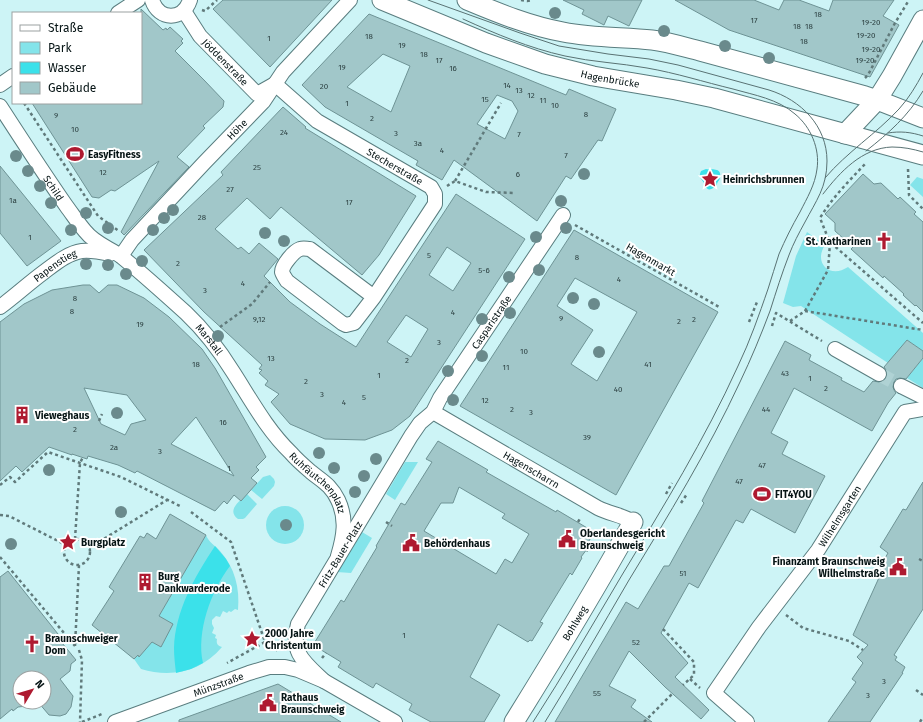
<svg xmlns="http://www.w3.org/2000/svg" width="923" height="722" font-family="'Fira Sans',sans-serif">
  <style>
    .green { fill: #84e4ea }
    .water { fill: #3be1ea }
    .building { fill: #a1c7c9; stroke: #6e9395; fill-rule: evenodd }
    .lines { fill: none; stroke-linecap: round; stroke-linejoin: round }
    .street-tunnel { stroke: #afd2d4; stroke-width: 14; stroke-dasharray: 14 7; stroke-linecap: butt }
    .street-casing { stroke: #597d7f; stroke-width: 16 }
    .secondary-casing { stroke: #597d7f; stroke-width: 21 }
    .path { stroke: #607a7b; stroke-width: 2.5; stroke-dasharray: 3 3; stroke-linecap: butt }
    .street { stroke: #fff; stroke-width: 14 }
    .secondary { stroke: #fff; stroke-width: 19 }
    .tram { stroke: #597273; stroke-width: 1 }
    .tree { fill: #6a8a8c }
    .labels { text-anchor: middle; stroke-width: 4; stroke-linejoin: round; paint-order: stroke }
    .number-label { font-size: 8px; fill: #2d4142 }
    .street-label { font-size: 10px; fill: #061415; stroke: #fff }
    .poi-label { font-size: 10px; font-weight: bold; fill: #061415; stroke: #fff; text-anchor: start }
  </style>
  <rect width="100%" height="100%" fill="#cdf4f6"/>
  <g class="green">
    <polygon points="917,177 923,179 923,197 910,185"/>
    <path d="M807,232L825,245C813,263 830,279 848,267L923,333V351L907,340L888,363L801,306L793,307L783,303L796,256Z"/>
    <polygon points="923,358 923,388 907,378"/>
    <polygon points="405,462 418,462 395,500 386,494"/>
    <polygon points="270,475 274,479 275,482 274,486 262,499 251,490 263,477"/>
    <path d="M247,494L257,504L245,518L243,519H238C226,510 240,501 247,494Z"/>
    <circle cx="285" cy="525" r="19"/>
    <polygon points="362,532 372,538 351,573 337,572"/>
    <path d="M206,535C209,543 215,545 220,551C235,568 240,588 238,610L235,609L231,612L229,611L227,613L223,611L220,617L216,616L212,620V624L214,628L212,633L216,635L215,638L217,639C216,644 218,646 222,647C201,672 171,678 141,669L134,659L137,655L139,656L159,616Z"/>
  </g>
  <g class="water">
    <path d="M706,169C711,170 722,167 720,177C720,181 717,181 717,185C713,189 708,192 705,186C704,185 704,184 704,183C701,178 698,178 701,171Z"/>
    <path d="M215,546L226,559L230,566C211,591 196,632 203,663L191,669L176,673C175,665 174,656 174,648C175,611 195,576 215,546Z"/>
  </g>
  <g class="building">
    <polygon points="223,0 332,0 270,67 213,9"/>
    <polygon points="563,0 642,0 629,26 608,16 604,25 582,14 584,10"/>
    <polygon points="675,0 754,0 779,10 784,0 799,0 829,11 833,0 894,0 883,16 899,25 870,77 729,30"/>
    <polygon points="141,9 163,30 166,28 167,30 170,27 183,39 181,41 183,43 175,51 204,80 224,101 223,107 203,126 205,128 177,157 189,167 124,235 121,232 159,161 115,191 111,190 99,198 92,197 32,103 141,103"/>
    <path d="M369,14L566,95L569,89L616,109L602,141L598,140L571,179L566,176L537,221L454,160L442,180L416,165L418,161L325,107L302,85ZM383,54L410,66L391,112L347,87ZM497,95L512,101L518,111L505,139L477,124Z"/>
    <path d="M283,107L306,127L305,128L416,196L379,255L362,275L281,207L270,219L247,198L215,229L238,249L241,247L249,254L259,243L278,259L264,276L290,302L320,324L356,347L456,194L525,239L410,416L392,430L365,440L325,439L290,424L271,402L279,394L265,385L268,381L259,373L262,370L259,369L262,365L204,312L144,250L223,175L221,172ZM447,247L471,263L453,291L429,275ZM406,315L428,329L411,357L387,342Z"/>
    <polygon points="0,166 61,241 27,266 0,233"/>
    <polygon points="863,174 874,184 881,183 898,199 900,197 916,212 914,214 923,222 923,312 916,305 915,306 903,295 904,294 884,276 883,278 851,249 853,247 835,231 835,223 825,214"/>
    <path d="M574,230L718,312L616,495L460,406ZM575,278L637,312L597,381L571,364L593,330L557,306Z"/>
    <path d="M83,285H90L99,293L108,285H117L144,298L169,317L202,349L215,368L266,457L256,467L259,470L251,478L257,483L241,501L234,495L227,504L224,501L215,511L137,471L135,473L118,465L88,456L87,459L72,454V455L49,447L22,472L16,466L0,481V322L24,304L52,290ZM84,388L127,395L146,420L131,424L125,435L101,424ZM196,417L234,476L171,444Z"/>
    <polygon points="907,340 923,351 923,358 906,379 900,378 896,379 894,382 893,387 894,390 896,393 888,403 872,431 794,388 771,433 788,442 782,454 825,476 795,533 751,509 743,523 736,520 698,588 689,583 661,633 688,663 675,677 709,710 701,719 665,687 629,651 609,686 636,700 631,707 652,722 555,722 626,602 638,609 664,566 669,566 704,503 702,501 785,341 811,355 809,360 842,378 841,380 864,392 873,381 879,382 884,381 886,379 887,374 886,370 884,367"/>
    <path d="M438,441L488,470L486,472L556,512L557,510L594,532L585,548L587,549L581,557L582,558L572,575L570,573L540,622L543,623L532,641L530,640L528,642L498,624L485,648L470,677L500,695L484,722H431L409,710L412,704L376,683L373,688L338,667L341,662L313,645L341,600L344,602L377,547L376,546L401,503L405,505L432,462L426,459ZM459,487L505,514L502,518L529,534L512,563L505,559L496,574L424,531L441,503H453Z"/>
    <polygon points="923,482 923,609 894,655 897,657 895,660 905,667 902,673 903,673 870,722 828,722 856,682 852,679 863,663 857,657 868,645 853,635 882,571 879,568 888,553 880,547 903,509 906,510"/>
    <polygon points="170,514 206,535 159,616 173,624 161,647 152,642 139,657 138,655 134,659 92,625 114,591 109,587 140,536 144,538 147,533 156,539"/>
    <polygon points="8,571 58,634 58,638 76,660 71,664 70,671 60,679 73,696 71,707 66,714 60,716 49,715 38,702 44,702 44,678 20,678 20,702 36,702 27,706 18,707 13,711 12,709 0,719 0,577"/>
    <polygon points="278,684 341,722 179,722 179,720"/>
  </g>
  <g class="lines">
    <polyline class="street-tunnel" points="879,374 901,386"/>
    <g class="street-casing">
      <g id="street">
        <path d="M152,0C159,21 183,21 190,0"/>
        <path id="s1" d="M184,11L200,36L257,94L273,85"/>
        <polyline points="118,13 138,0"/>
        <path id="s2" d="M275,84L317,121L431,187L435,194V204L374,297L310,249C307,249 304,248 300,249C294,251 282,265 282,272C283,275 285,278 287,281L342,323L346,325L354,323L374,297"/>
        <polyline points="0,85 13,76"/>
        <path id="s3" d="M0,106C22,140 44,174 67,207C73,215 79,224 85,231C95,244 110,248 122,257C144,275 165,294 186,313C204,330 220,351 233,372C251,400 267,430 291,453C297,460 304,466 311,472C322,481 331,485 338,500C347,519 344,536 338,556"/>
        <path id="s4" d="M121,256L132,240L204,163L263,102L283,72L350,0"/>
        <path id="s5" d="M0,307C15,296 29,283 44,272C56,263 68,253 82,251C92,250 101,252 110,254"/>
        <polyline points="835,349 879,374"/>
        <polyline points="901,386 923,397"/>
        <path id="s6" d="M433,412L598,508C610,514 622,515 633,522"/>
        <path id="s7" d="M324,681C304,662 290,653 298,624L411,436L420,423L433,412L440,398L563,215"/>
        <path id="s8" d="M115,722L249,673L269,667H285L298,670L324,681L395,722"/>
        <path id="s9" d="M747,722L714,693L759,627L818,550L905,412L923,409"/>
      </g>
    </g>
    <g class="secondary-casing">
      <g id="secondary">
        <path id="s10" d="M382,0L486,43L545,64L593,76L676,90L714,98L923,155"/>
        <path d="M467,0C498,13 530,26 563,32C593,38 623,37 652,40C668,42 684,47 700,51L865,96L877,100L923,118"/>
        <polyline points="845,134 877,100 892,76 923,20"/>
        <path id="s11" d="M514,722C555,656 595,590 633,522"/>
      </g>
    </g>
    <g class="path">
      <polyline points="521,0 527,1 532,0"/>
      <polyline points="202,10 205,11 217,0"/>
      <polyline points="865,78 868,75 895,23 909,0"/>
      <polyline points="24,103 98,216 119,231"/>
      <polyline points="908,169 909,195 923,209"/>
      <polyline points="455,181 501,103"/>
      <polyline points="447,186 455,181 486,192 515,193"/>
      <polyline points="575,225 721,308"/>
      <polyline points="831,243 923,323"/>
      <path d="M805,311L828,270L830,243L820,218C832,198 849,181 865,164"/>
      <polyline points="790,321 805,311 923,330"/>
      <polyline points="749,322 757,302"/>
      <polyline points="772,326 776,313 822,341"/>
      <polyline points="220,327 252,304 270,282"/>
      <polyline points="99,421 102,414"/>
      <polyline points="0,485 10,477 15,482 48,452 121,477 182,507"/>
      <polyline points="666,494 672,483"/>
      <polyline points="681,503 687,494"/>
      <polyline points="191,512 231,542 265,642 227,663"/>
      <polyline points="0,515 9,516 66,545"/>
      <polyline points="386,522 392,526"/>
      <polyline points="578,522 581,517"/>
      <polyline points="75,539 80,463 83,457"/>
      <circle cx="77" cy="552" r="13"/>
      <polyline points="89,548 167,500"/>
      <polyline points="587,550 588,551"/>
      <polyline points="0,557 75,646"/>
      <polyline points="919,559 923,561"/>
      <polyline points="786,615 803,628 849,641 863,650"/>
      <polyline points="663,629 694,662 694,675 683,685"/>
      <polyline points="265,642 278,651"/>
      <polyline points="75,646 79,565"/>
      <polyline points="79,650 82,660 80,722"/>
      <polyline points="322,658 326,653"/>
      <polyline points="690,679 700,688"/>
      <polyline points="916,690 923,695"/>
      <polyline points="82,722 102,714"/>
      <polyline points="644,722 673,693"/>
      <polyline points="920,722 923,717"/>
    </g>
    <use href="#street" class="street"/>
    <use href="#secondary" class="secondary"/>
    <g class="tram">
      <path d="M428,0L520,33L559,46L608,54L649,59L678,65L769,90C801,100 827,126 827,161C827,187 816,201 805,222C799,233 793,244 789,255C782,273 776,292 770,311C761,335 751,359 740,382C708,451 668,516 629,580C601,628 574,675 545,722"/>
      <path d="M463,19C496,34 529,48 565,56C592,62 620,63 647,68C676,73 704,82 733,89C754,95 778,99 795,114C811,127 820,149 817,169C815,185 807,198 800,212C792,226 785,240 779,254C775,266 772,277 768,289C759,315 750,341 738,366C705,439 663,507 622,575C593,624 564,674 533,722"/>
      <path d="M888,133C900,131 911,132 923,136"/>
      <path d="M866,151C889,133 908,116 923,91"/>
      <path d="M825,178C847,152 876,134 899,109C909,98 916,86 923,73"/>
      <path d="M823,194C840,172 862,148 892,147C903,147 913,149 923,152"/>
    </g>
  </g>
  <g class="tree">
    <circle cx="555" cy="13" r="6"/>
    <circle cx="664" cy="31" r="6"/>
    <circle cx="725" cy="46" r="6"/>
    <circle cx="769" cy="58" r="6"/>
    <circle cx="16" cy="156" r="6"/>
    <circle cx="28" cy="171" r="6"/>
    <circle cx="584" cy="174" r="6"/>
    <circle cx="40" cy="186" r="6"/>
    <circle cx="561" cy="201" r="6"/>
    <circle cx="51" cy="203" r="6"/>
    <circle cx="173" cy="210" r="6"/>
    <circle cx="86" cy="213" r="6"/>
    <circle cx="164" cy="218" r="6"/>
    <circle cx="108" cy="228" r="6"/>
    <circle cx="566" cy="228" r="6"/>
    <circle cx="71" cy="230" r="6"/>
    <circle cx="153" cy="230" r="6"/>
    <circle cx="265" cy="233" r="6"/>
    <circle cx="536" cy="237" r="6"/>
    <circle cx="284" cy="241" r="6"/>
    <circle cx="142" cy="261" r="6"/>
    <circle cx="86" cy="264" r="6"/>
    <circle cx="108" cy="265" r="6"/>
    <circle cx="539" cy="270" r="6"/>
    <circle cx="126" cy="274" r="6"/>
    <circle cx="509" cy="277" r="6"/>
    <circle cx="573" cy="298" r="6"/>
    <circle cx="594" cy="304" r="6"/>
    <circle cx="510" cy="313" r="6"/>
    <circle cx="482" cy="319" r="6"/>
    <circle cx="218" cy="336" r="6"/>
    <circle cx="599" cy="352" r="6"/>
    <circle cx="482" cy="356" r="6"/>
    <circle cx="448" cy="371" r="6"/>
    <circle cx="453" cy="400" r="6"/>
    <circle cx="117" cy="413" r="6"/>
    <circle cx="319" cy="453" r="6"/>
    <circle cx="376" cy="459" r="6"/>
    <circle cx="334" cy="468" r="6"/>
    <circle cx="49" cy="470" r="6"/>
    <circle cx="364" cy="476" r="6"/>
    <circle cx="355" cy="492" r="6"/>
    <circle cx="121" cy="512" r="6"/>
    <circle cx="286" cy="525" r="6"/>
    <circle cx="11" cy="544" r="6"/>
  </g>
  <defs>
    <g id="stadium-bare" transform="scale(1.38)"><path d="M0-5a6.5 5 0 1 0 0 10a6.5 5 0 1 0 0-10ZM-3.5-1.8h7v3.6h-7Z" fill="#ae1a30" stroke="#fff" stroke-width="2.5" paint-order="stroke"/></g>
    <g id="sight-bare" transform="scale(1.38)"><path d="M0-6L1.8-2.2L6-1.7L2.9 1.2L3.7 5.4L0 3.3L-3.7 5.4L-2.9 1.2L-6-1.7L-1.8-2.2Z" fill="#ae1a30" stroke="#fff" stroke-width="2.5" paint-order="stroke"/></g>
    <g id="church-bare" transform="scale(1.38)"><path d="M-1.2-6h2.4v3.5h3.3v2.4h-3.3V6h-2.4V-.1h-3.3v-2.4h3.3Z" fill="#ae1a30" stroke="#fff" stroke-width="2.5" paint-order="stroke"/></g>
    <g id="building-bare" transform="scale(1.38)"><path d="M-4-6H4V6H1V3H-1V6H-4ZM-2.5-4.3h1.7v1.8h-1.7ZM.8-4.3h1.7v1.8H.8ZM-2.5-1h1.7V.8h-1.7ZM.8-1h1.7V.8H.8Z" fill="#ae1a30" stroke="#fff" stroke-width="2.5" paint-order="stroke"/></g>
    <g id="civic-bare" transform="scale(1.38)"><path d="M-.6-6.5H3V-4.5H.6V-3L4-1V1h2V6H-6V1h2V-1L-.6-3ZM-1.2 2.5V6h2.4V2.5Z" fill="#ae1a30" stroke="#fff" stroke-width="2.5" paint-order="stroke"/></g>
  </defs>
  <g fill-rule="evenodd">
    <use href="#stadium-bare" x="75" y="154"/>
    <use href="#sight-bare" x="710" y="179"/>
    <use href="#church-bare" x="884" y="241"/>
    <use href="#building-bare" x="22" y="415"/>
    <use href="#stadium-bare" x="762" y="494"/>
    <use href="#civic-bare" x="567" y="539"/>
    <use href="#sight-bare" x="68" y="542"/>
    <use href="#civic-bare" x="411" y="543"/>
    <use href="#civic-bare" x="898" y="567"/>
    <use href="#building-bare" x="145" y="582"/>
    <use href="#sight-bare" x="252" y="639"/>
    <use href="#church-bare" x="32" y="644"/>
    <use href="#civic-bare" x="268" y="703"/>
  </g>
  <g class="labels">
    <g class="number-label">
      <text x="818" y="17">18</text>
      <text x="754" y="23">17</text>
      <text x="871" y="25">19-20</text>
      <text x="797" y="29">18</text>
      <text x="809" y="29">18</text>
      <text x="866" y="38">19-20</text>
      <text x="369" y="39">18</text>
      <text x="269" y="41">1</text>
      <text x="804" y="44">18</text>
      <text x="402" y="48">19</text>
      <text x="871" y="52">19-20</text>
      <text x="424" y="57">18</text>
      <text x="439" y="63">17</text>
      <text x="865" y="63">19-20</text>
      <text x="342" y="70">19</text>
      <text x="453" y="71">16</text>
      <text x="507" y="88">14</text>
      <text x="324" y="89">20</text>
      <text x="519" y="93">13</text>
      <text x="531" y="98">12</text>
      <text x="485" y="102">15</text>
      <text x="543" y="103">11</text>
      <text x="347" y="106">1</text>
      <text x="555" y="108">10</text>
      <text x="586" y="117">8</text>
      <text x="56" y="118">9</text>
      <text x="372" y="121">2</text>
      <text x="75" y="132">10</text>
      <text x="284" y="135">24</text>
      <text x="396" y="136">3</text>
      <text x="519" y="137">7</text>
      <text x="418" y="146">3a</text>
      <text x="442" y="153">4</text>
      <text x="566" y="158">7</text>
      <text x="257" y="170">25</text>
      <text x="103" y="175">12</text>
      <text x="518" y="177">6</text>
      <text x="230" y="192">27</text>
      <text x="13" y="203">1a</text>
      <text x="349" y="205">17</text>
      <text x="202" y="220">28</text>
      <text x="30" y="240">1</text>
      <text x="429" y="258">5</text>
      <text x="577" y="260">8</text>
      <text x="178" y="266">2</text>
      <text x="484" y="273">5-6</text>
      <text x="619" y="282">4</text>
      <text x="243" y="286">4</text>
      <text x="205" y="293">3</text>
      <text x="75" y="301">8</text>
      <text x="72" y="314">8</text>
      <text x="453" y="315">4</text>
      <text x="561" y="321">9</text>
      <text x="259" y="322">9,12</text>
      <text x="694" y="322">2</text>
      <text x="679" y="324">2</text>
      <text x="140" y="327">19</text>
      <text x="439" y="345">3</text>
      <text x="524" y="354">10</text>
      <text x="271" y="361">13</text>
      <text x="407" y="363">2</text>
      <text x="196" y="367">18</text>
      <text x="648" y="367">41</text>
      <text x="506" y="370">11</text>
      <text x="785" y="376">43</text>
      <text x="379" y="378">1</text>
      <text x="810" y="381">1</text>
      <text x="306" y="384">2</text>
      <text x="826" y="391">2</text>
      <text x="618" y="392">40</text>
      <text x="322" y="397">3</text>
      <text x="364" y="400">5</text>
      <text x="485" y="403">12</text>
      <text x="344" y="405">4</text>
      <text x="512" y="412">2</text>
      <text x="766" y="412">44</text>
      <text x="531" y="415">3</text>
      <text x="223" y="425">16</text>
      <text x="75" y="432">2</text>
      <text x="587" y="440">39</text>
      <text x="114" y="450">2a</text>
      <text x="160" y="454">3</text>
      <text x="762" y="468">47</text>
      <text x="229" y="471">1</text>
      <text x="739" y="484">47</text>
      <text x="683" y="576">51</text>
      <text x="404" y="638">1</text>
      <text x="636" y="645">52</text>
      <text x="884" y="684">3</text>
      <text x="597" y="696">55</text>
      <text x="868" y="698">3</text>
    </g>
    <g class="street-label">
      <text dy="4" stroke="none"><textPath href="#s1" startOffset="66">Jöddenstraße</textPath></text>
      <text dy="4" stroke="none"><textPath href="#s10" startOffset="242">Hagenbrücke</textPath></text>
      <text dy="4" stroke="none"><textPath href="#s4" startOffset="172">Höhe</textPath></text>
      <text dy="4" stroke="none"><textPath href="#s2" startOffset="146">Stecherstraße</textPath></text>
      <text dy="4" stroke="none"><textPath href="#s3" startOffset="98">Schild</textPath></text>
      <text transform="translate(651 259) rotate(30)" y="4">Hagenmarkt</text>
      <text dy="4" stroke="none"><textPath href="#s5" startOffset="69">Papenstieg</textPath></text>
      <text dy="4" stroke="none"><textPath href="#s7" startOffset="427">Casparistraße</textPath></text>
      <text dy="4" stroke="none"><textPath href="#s3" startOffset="317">Marstall</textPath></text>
      <text dy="4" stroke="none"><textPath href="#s6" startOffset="114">Hagenscharrn</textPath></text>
      <text dy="4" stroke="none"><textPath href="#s3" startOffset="498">Ruhfäutchenplatz</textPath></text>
      <text dy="4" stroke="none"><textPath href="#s9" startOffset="261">Wilhelmsgarten</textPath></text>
      <text dy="4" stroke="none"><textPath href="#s7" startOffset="149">Fritz-Bauer-Platz</textPath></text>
      <text dy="4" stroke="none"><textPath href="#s11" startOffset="116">Bohlweg</textPath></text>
      <text dy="4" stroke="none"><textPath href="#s8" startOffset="110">Münzstraße</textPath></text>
    </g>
    <g class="poi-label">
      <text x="88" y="158">EasyFitness</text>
      <text x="723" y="183">Heinrichsbrunnen</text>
      <text x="871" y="245" text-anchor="end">St. Katharinen</text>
      <text x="35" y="419">Vieweghaus</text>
      <text x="775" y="498">FIT4YOU</text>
      <text x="580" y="537">Oberlandesgericht<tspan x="580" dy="12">Braunschweig</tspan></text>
      <text x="81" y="546">Burgplatz</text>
      <text x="424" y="547">Behördenhaus</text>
      <text x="885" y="565" text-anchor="end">Finanzamt Braunschweig<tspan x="885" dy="12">Wilhelmstraße</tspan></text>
      <text x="158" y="580">Burg<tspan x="158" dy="12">Dankwarderode</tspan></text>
      <text x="265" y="637">2000 Jahre<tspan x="265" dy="12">Christentum</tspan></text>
      <text x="45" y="642">Braunschweiger<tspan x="45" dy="12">Dom</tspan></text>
      <text x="281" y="701">Rathaus<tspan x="281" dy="12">Braunschweig</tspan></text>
    </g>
  </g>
  <rect x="12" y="12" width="130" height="92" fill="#ffffff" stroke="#9ba1a1"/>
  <rect x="20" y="25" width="20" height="6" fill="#ffffff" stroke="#9ba1a1"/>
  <text x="48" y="32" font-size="12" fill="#061415">Straße</text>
  <rect x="20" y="42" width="20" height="12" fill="#84e4ea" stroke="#9ba1a1"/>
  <text x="48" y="52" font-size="12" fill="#061415">Park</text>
  <rect x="20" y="62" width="20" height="12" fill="#3be1ea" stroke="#9ba1a1"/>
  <text x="48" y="72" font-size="12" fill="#061415">Wasser</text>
  <rect x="20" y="82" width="20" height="12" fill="#a1c7c9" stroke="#9ba1a1"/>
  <text x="48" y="92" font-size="12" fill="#061415">Gebäude</text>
  <g transform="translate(32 690) rotate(52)"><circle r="19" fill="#ffffff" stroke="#9ba1a1"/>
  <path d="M0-3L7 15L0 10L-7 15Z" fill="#ae1a30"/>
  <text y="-6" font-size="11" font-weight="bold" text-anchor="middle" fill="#061415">N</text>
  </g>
</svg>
